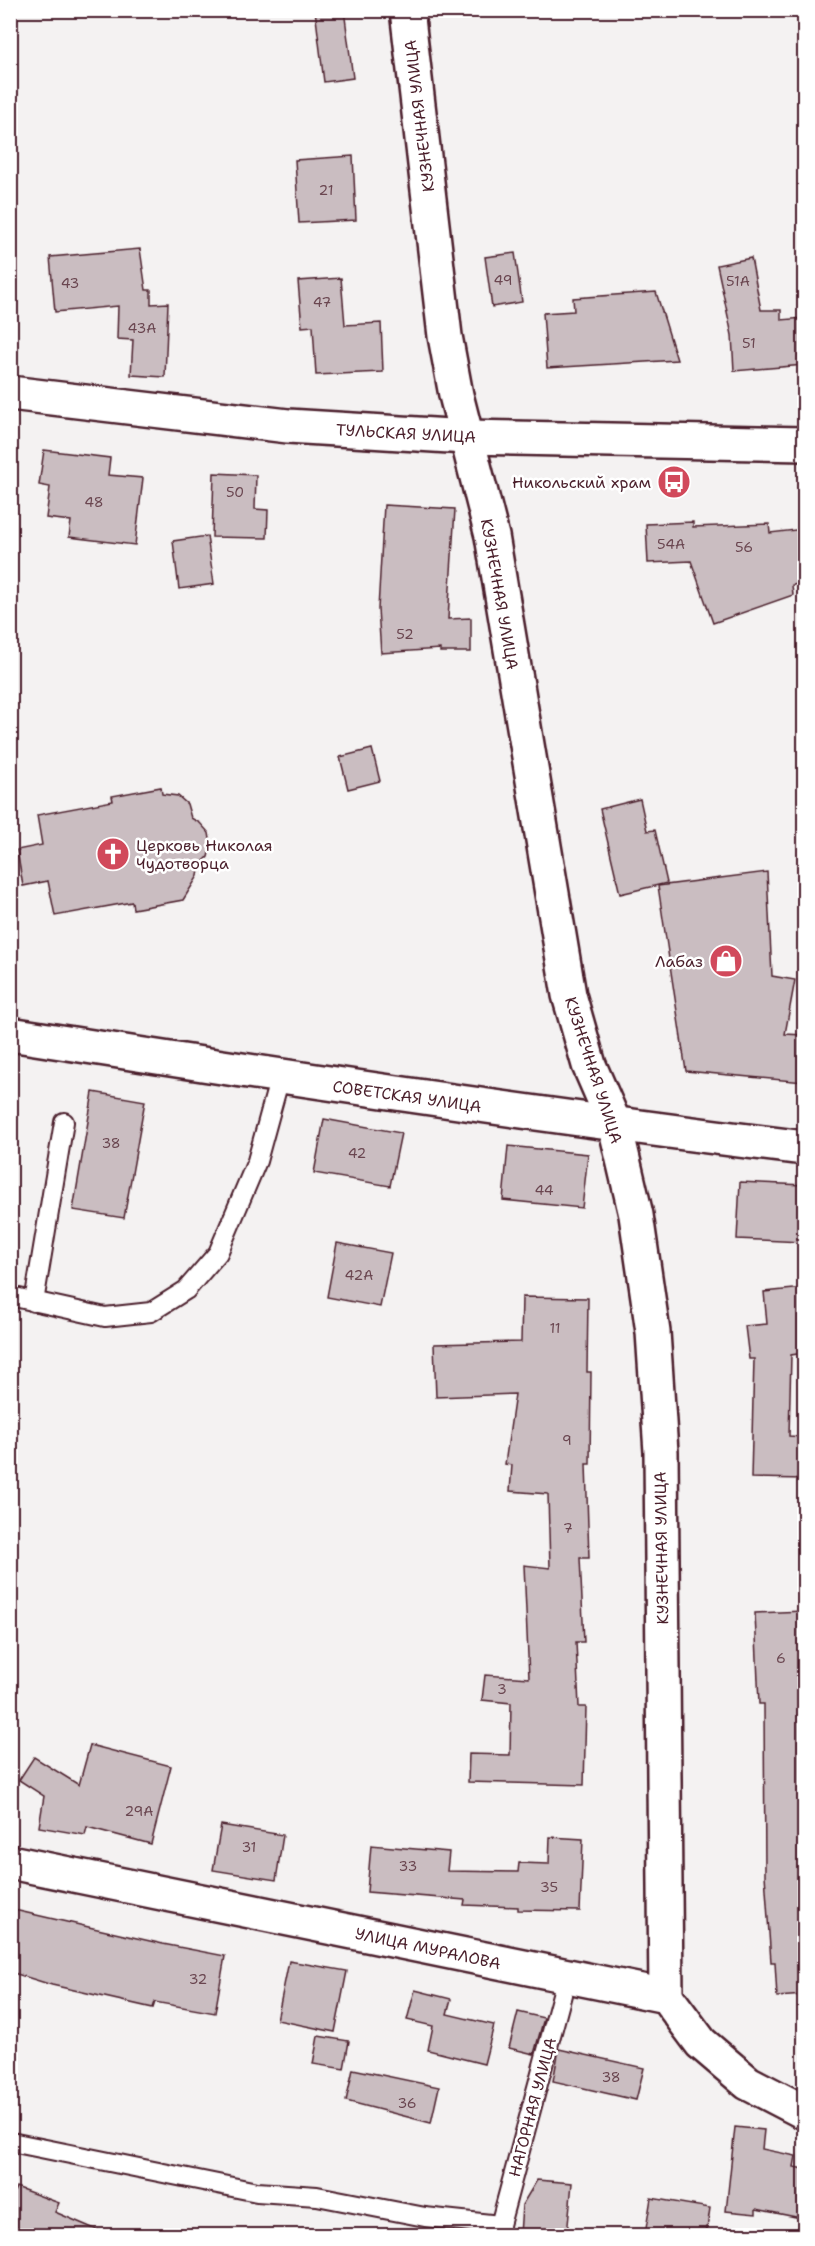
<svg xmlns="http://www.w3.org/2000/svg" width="815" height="2246" font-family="'Shantell Sans',sans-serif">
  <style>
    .building { fill: #cabdc1; stroke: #4a1f2b; stroke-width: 1.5 }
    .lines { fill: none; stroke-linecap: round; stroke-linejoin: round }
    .service-casing { stroke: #4a1f2b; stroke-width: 22 }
    .minor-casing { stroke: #4a1f2b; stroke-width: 38 }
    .secondary-casing { stroke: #4a1f2b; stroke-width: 38 }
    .service { stroke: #fff; stroke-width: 18 }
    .minor { stroke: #fff; stroke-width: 33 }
    .secondary { stroke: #fff; stroke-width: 33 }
    .labels { text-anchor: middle; stroke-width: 5; stroke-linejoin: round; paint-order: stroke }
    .number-label { font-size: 14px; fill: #6a4650 }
    .street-label { font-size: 16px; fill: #4a1f2b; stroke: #fff }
    .poi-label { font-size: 16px; fill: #4a1f2b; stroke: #fff; text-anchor: end }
  </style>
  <rect width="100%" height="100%" fill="#f4f2f2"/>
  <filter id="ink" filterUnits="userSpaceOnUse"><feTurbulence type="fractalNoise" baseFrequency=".0167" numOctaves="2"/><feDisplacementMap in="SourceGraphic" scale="12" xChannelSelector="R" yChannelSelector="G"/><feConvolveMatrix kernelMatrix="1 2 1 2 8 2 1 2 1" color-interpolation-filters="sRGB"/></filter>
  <g filter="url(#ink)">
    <g class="building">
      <polygon points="315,10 344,10 353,78 324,82"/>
      <polygon points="353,156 356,220 299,223 295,160"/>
      <polygon points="140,249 146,290 151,290 151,304 168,303 165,377 131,375 133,340 117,339 118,306 55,312 50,257"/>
      <polygon points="515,253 522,302 492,307 485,257"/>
      <polygon points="751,258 761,310 781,310 781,320 804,318 804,365 734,371 732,335 717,265"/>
      <polygon points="341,278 345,325 381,323 383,372 316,375 313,326 302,327 298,281"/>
      <polygon points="656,292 677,360 547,368 543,313 574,311 573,298"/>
      <polygon points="44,450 110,458 108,475 143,478 135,545 69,537 71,521 46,518 50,487 39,485"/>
      <polygon points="214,473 256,475 255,509 268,510 267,538 212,537"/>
      <polygon points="384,505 455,509 448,619 471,618 471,652 440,652 440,649 381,653 378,609"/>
      <polygon points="693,522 693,527 769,524 770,533 804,529 804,583 792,585 793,595 713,623 691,561 648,563 646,524"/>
      <polygon points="207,536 214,584 179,589 173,541"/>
      <polygon points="372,749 380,781 348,789 340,757"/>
      <polygon points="161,787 162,794 178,796 187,804 191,818 200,823 209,833 211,845 208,857 200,865 198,876 183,900 133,909 132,902 55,916 48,881 23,886 17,850 42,845 37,815 113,801 112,796"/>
      <polygon points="640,799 647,831 655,830 667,883 620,894 600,809"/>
      <polygon points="767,872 772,976 795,980 785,1034 804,1035 804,1082 686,1071 658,886"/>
      <polygon points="93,1092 145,1101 124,1218 73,1210"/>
      <polygon points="324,1119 401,1133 390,1186 314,1173"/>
      <polygon points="508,1146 588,1154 582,1208 503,1200"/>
      <polygon points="740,1182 804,1185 802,1242 737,1239"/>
      <polygon points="337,1243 391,1253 380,1307 327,1297"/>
      <polygon points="804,1288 804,1353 791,1355 789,1436 804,1437 804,1479 751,1478 754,1359 749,1359 745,1326 767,1324 764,1292"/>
      <polygon points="522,1297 588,1298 587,1372 591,1372 590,1464 586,1464 589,1558 580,1558 584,1642 576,1642 579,1707 586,1707 584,1785 468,1782 469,1754 510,1755 511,1703 482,1700 485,1675 529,1678 524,1565 550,1568 548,1494 510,1491 512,1465 505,1464 515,1394 436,1397 434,1344 521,1342"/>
      <polygon points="804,1611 804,1995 777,1997 775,1962 771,1962 765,1875 764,1704 759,1704 755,1613"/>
      <polygon points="90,1745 171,1766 151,1844 87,1827 85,1835 39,1827 44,1796 19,1780 34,1757 79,1785"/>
      <polygon points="221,1825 283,1835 276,1880 213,1870"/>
      <polygon points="550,1837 583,1839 580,1911 518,1910 518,1907 464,1905 465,1900 367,1892 371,1845 449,1852 447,1871 518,1872 519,1863 549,1864"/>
      <polygon points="10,1909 163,1944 225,1956 215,2013 155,2002 153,2008 52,1985 10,1972"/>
      <polygon points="289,1961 347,1971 335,2032 277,2020"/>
      <polygon points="415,1990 451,1999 447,2014 494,2025 484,2064 428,2050 433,2026 407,2020"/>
      <polygon points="518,2012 544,2018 534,2054 509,2048"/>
      <polygon points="318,2036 349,2041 344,2069 313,2064"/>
      <polygon points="559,2049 644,2068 636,2100 553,2081"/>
      <polygon points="353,2069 439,2087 431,2123 346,2101"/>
      <polygon points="735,2127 764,2130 762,2149 796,2156 794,2167 804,2169 804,2200 801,2218 756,2209 756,2214 726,2211"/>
      <polygon points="537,2180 572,2183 567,2235 520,2235 522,2205"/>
      <polygon points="16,2187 59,2203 55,2212 109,2235 10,2235 10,2203"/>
      <polygon points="651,2198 710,2208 706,2235 645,2235"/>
    </g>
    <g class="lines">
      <g class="service-casing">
        <g id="service">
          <polyline points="10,1296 105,1317 151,1312 186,1290 218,1253 257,1161 280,1077"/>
          <polyline points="34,1302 64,1122"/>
          <polyline points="11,2142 257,2192 317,2196 425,2217 500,2225"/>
          <polyline points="493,2234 500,2225 567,1976"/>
        </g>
      </g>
      <g class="minor-casing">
        <g id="minor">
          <polyline points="407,10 445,336 456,395 492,536 569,995 589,1065 615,1125 636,1215 653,1332 661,1452 666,1996"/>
          <path d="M10,1034C275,1076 539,1116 804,1148"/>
          <polyline points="10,1862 666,1996 701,2043 748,2083 804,2112"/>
        </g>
      </g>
      <g class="secondary-casing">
        <polyline id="secondary" points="10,393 288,426 466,437 804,444"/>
      </g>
      <use href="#service" class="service"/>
      <use href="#minor" class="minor"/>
      <use href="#secondary" class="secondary"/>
    </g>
  </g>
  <defs>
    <g id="bus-disc" transform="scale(1.725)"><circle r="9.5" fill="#d1495b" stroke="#fff"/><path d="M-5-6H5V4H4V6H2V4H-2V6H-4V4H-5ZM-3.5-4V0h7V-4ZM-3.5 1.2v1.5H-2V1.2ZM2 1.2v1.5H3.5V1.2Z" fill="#fff"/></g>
    <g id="church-disc" transform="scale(1.725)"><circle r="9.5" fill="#d1495b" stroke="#fff"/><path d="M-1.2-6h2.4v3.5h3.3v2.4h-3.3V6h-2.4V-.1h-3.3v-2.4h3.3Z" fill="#fff"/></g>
    <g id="shop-disc" transform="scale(1.725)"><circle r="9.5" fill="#d1495b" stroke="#fff"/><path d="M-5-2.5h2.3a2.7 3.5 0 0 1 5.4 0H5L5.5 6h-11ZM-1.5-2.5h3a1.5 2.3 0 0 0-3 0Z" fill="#fff"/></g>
  </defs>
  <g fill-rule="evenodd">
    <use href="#bus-disc" x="674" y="482"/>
    <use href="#church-disc" x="113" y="854"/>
    <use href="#shop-disc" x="726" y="961"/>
  </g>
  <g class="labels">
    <g class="number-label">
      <text x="326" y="195">21</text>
      <text x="503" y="285">49</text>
      <text x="738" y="286">51А</text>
      <text x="70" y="288">43</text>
      <text x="322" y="307">47</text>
      <text x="142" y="333">43А</text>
      <text x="749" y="348">51</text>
      <text x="235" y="497">50</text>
      <text x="94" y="507">48</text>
      <text x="671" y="549">54А</text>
      <text x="744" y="552">56</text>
      <text x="405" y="639">52</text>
      <text x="111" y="1148">38</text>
      <text x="357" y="1158">42</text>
      <text x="544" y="1195">44</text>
      <text x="359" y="1280">42А</text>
      <text x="555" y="1333">11</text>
      <text x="567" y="1445">9</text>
      <text x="568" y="1533">7</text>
      <text x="781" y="1663">6</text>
      <text x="502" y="1694">3</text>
      <text x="139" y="1816">29А</text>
      <text x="249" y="1852">31</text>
      <text x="408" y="1871">33</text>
      <text x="549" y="1892">35</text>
      <text x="198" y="1984">32</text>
      <text x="611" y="2082">38</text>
      <text x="407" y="2108">36</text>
    </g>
    <g class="street-label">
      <text transform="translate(419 116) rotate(-97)" y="6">КУЗНЕЧНАЯ УЛИЦА</text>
      <text transform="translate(406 433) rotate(3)" y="6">ТУЛЬСКАЯ УЛИЦА</text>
      <text transform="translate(500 594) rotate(80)" y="6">КУЗНЕЧНАЯ УЛИЦА</text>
      <text transform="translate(594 1070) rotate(72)" y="6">КУЗНЕЧНАЯ УЛИЦА</text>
      <text transform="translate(407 1096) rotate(8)" y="6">СОВЕТСКАЯ УЛИЦА</text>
      <text transform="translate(661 1548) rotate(-91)" y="6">КУЗНЕЧНАЯ УЛИЦА</text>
      <text transform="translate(428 1948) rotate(12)" y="6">УЛИЦА МУРАЛОВА</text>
      <text transform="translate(532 2107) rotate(-75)" y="6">НАГОРНАЯ УЛИЦА</text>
    </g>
    <g class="poi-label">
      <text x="651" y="488">Никольский храм</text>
      <text x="136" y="851" text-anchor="start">Церковь Николая<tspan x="136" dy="18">Чудотворца</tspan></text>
      <text x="703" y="967">Лабаз</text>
    </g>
  </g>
  <rect width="815" height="2246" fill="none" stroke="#fff" stroke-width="36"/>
  <rect x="18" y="18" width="779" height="2210" fill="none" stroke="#4a1f2b" stroke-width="2" filter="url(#ink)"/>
</svg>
